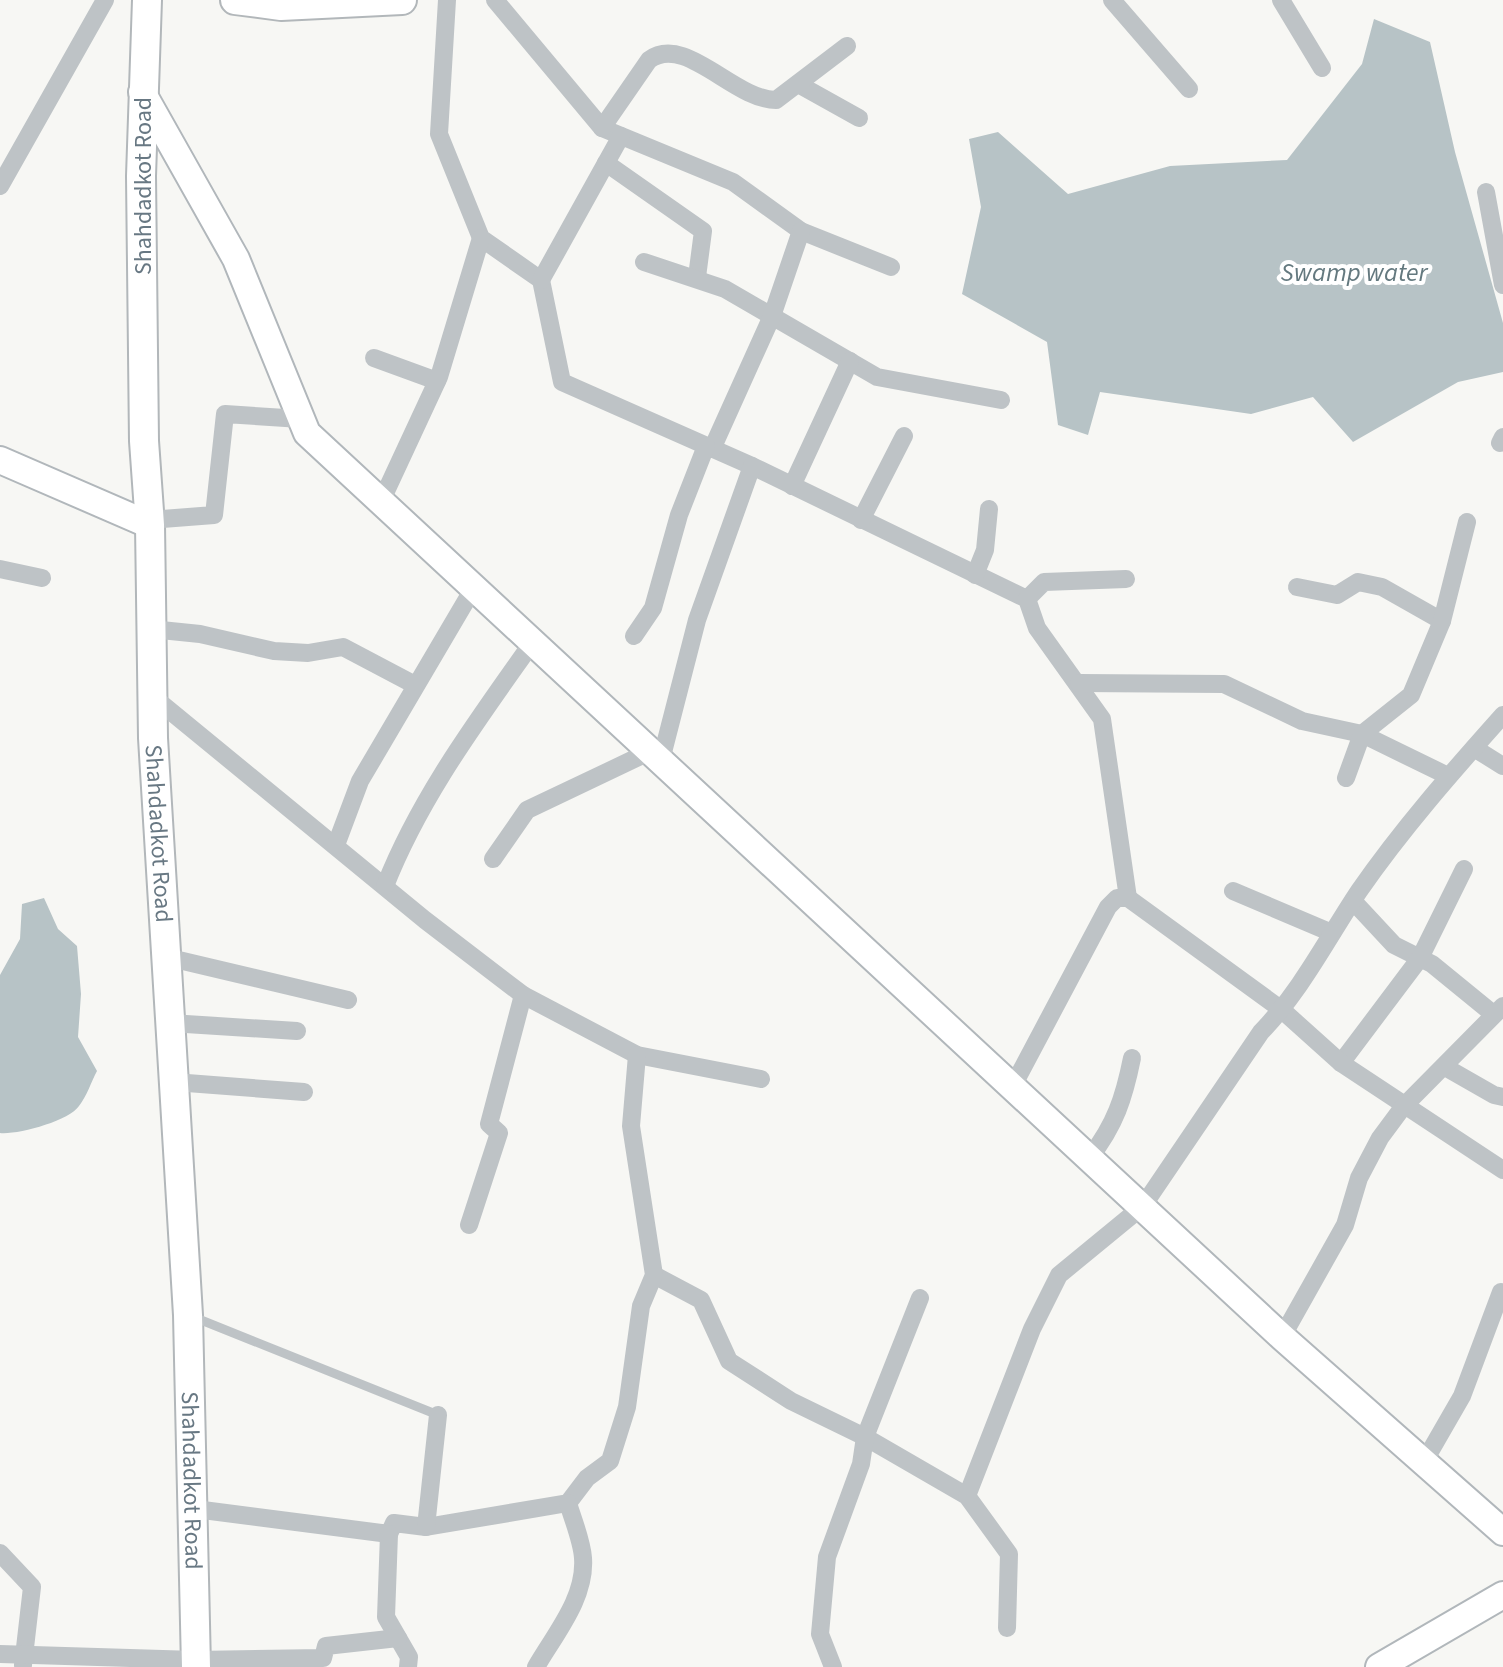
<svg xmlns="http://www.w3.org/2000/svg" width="1503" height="1667" font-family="'Source Sans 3',sans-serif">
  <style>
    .water { fill: #b7c3c6 }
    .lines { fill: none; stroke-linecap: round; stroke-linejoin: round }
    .secondary-casing { stroke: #b1b7bb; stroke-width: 30 }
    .primary-casing { stroke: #b2b7ba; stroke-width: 32 }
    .lane { stroke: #bec3c6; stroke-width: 9 }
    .street { stroke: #bec3c6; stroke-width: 18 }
    .secondary { stroke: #fff; stroke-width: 26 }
    .primary { stroke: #fff; stroke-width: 28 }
    .labels { text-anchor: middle; stroke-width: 8; stroke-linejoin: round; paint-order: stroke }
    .street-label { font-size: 24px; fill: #687883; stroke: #fff }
    .water-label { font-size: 26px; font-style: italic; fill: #64797f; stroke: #fff }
  </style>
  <rect width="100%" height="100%" fill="#f7f7f4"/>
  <g class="water">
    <polygon points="1374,19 1430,42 1455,152 1503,323 1503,372 1458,382 1353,442 1313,397 1251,414 1100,392 1088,435 1058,425 1047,342 962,294 981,207 969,139 998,132 1068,194 1170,166 1287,160 1362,64"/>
    <path d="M44,898L58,929L77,946L81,994L78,1037L97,1071C91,1082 87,1096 79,1106C69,1121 17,1135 0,1133V975L20,939L22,904Z"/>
  </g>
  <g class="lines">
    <g class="secondary-casing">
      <g id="secondary">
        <polyline points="142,92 236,259 307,433 1282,1337 1503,1532"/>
        <polyline points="0,460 150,525"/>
        <polyline points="1379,1667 1503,1595"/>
      </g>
    </g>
    <g class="primary-casing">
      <g id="primary">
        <path id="s1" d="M147,0L141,176L144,441L150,525L153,738L188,1315L196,1667"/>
        <polyline points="235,0 281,6 402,0"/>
      </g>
    </g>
    <polyline class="lane" points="191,1316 438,1415"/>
    <g class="street">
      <polyline points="447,0 439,134 481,238 541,280 562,382 752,466 1027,599 1037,628 1102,719 1128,898"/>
      <polyline points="495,0 602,128 733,182 801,231 891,267"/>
      <polyline points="1112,0 1189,89"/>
      <polyline points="1281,0 1322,68"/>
      <polyline points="798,84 859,118"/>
      <path d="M602,128L649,60C685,33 734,100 776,100L847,46"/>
      <polyline points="606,163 703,231 697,277"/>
      <polyline points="0,186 105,0"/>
      <polyline points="1486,192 1503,285"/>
      <polyline points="644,262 725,289 877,377 1001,400"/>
      <polyline points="541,280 621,136"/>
      <polyline points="374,358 437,381"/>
      <polyline points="1500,443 1503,437"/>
      <polyline points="712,449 772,316 801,231"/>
      <polyline points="792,486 850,361"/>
      <polyline points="380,504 439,377 481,238"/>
      <polyline points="149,520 214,515 225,414 301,419"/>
      <polyline points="861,520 904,436"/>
      <polyline points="0,569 42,578"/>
      <polyline points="975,575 985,550 989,509"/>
      <polyline points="1297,587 1337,595 1358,582 1382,587 1442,621"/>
      <polyline points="1027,599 1044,582 1126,579"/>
      <polyline points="151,629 200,634 274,651 308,653 343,647 415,685"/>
      <polyline points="634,636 653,608 679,515 706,446"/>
      <polyline points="1079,683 1224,684 1302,721 1362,734 1448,776"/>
      <polyline points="152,696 425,920 523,995 637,1055 761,1079"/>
      <polyline points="1474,748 1503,766"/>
      <polyline points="661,760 697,620 752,466"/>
      <polyline points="1346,778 1362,734 1411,695 1442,621 1467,522"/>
      <polyline points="336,845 360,781 473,589"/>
      <polyline points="493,859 527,810 651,751"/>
      <path d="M385,886C420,797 477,721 532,643"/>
      <polyline points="1233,891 1332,933"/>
      <polyline points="1353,901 1394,945 1432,964 1492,1013"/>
      <polyline points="166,957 348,1000"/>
      <polyline points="170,1023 297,1031"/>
      <polyline points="1341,1063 1420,958 1464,869"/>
      <polyline points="1445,1067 1494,1095 1503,1097"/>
      <polyline points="174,1082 304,1092"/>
      <polyline points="1013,1086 1108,907 1117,898 1128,898 1282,1010 1341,1063 1503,1170"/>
      <path d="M1090,1157C1115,1125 1124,1098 1132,1058"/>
      <polyline points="469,1225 499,1133 489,1124 523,995"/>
      <polyline points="654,1275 701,1300 729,1361 791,1401 865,1437 967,1496 1009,1554 1007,1628"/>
      <polyline points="1282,1337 1345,1225 1359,1178 1380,1138 1403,1107 1503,1006"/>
      <polyline points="1424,1462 1462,1396 1501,1292"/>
      <path d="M967,1496L1032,1329L1059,1275L1143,1206L1261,1032C1301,991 1327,939 1359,891C1402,829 1453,771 1503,715"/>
      <polyline points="195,1509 389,1534 394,1523 426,1527 568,1503 587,1478 610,1461 627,1407 641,1306 654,1275 631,1126 637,1055"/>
      <polyline points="426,1527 438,1415"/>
      <polyline points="389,1534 386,1617 409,1657 408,1667"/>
      <polyline points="0,1553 32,1587 23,1665"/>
      <polyline points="0,1654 195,1660 323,1658 326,1646 398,1638"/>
      <path d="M536,1667C555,1634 586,1598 583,1558C582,1541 573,1520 568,1503"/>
      <polyline points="833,1667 820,1634 827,1557 861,1464 865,1437 920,1298"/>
    </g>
    <use href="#secondary" class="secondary"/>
    <use href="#primary" class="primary"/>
  </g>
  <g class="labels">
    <g class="street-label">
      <text transform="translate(143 186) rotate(-90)" y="8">Shahdadkot Road</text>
      <text dy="8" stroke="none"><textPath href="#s1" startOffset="834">Shahdadkot Road</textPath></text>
      <text dy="8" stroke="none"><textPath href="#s1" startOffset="1482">Shahdadkot Road</textPath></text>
    </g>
    <g class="water-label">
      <text x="1354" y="281">Swamp water</text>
    </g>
  </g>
</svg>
